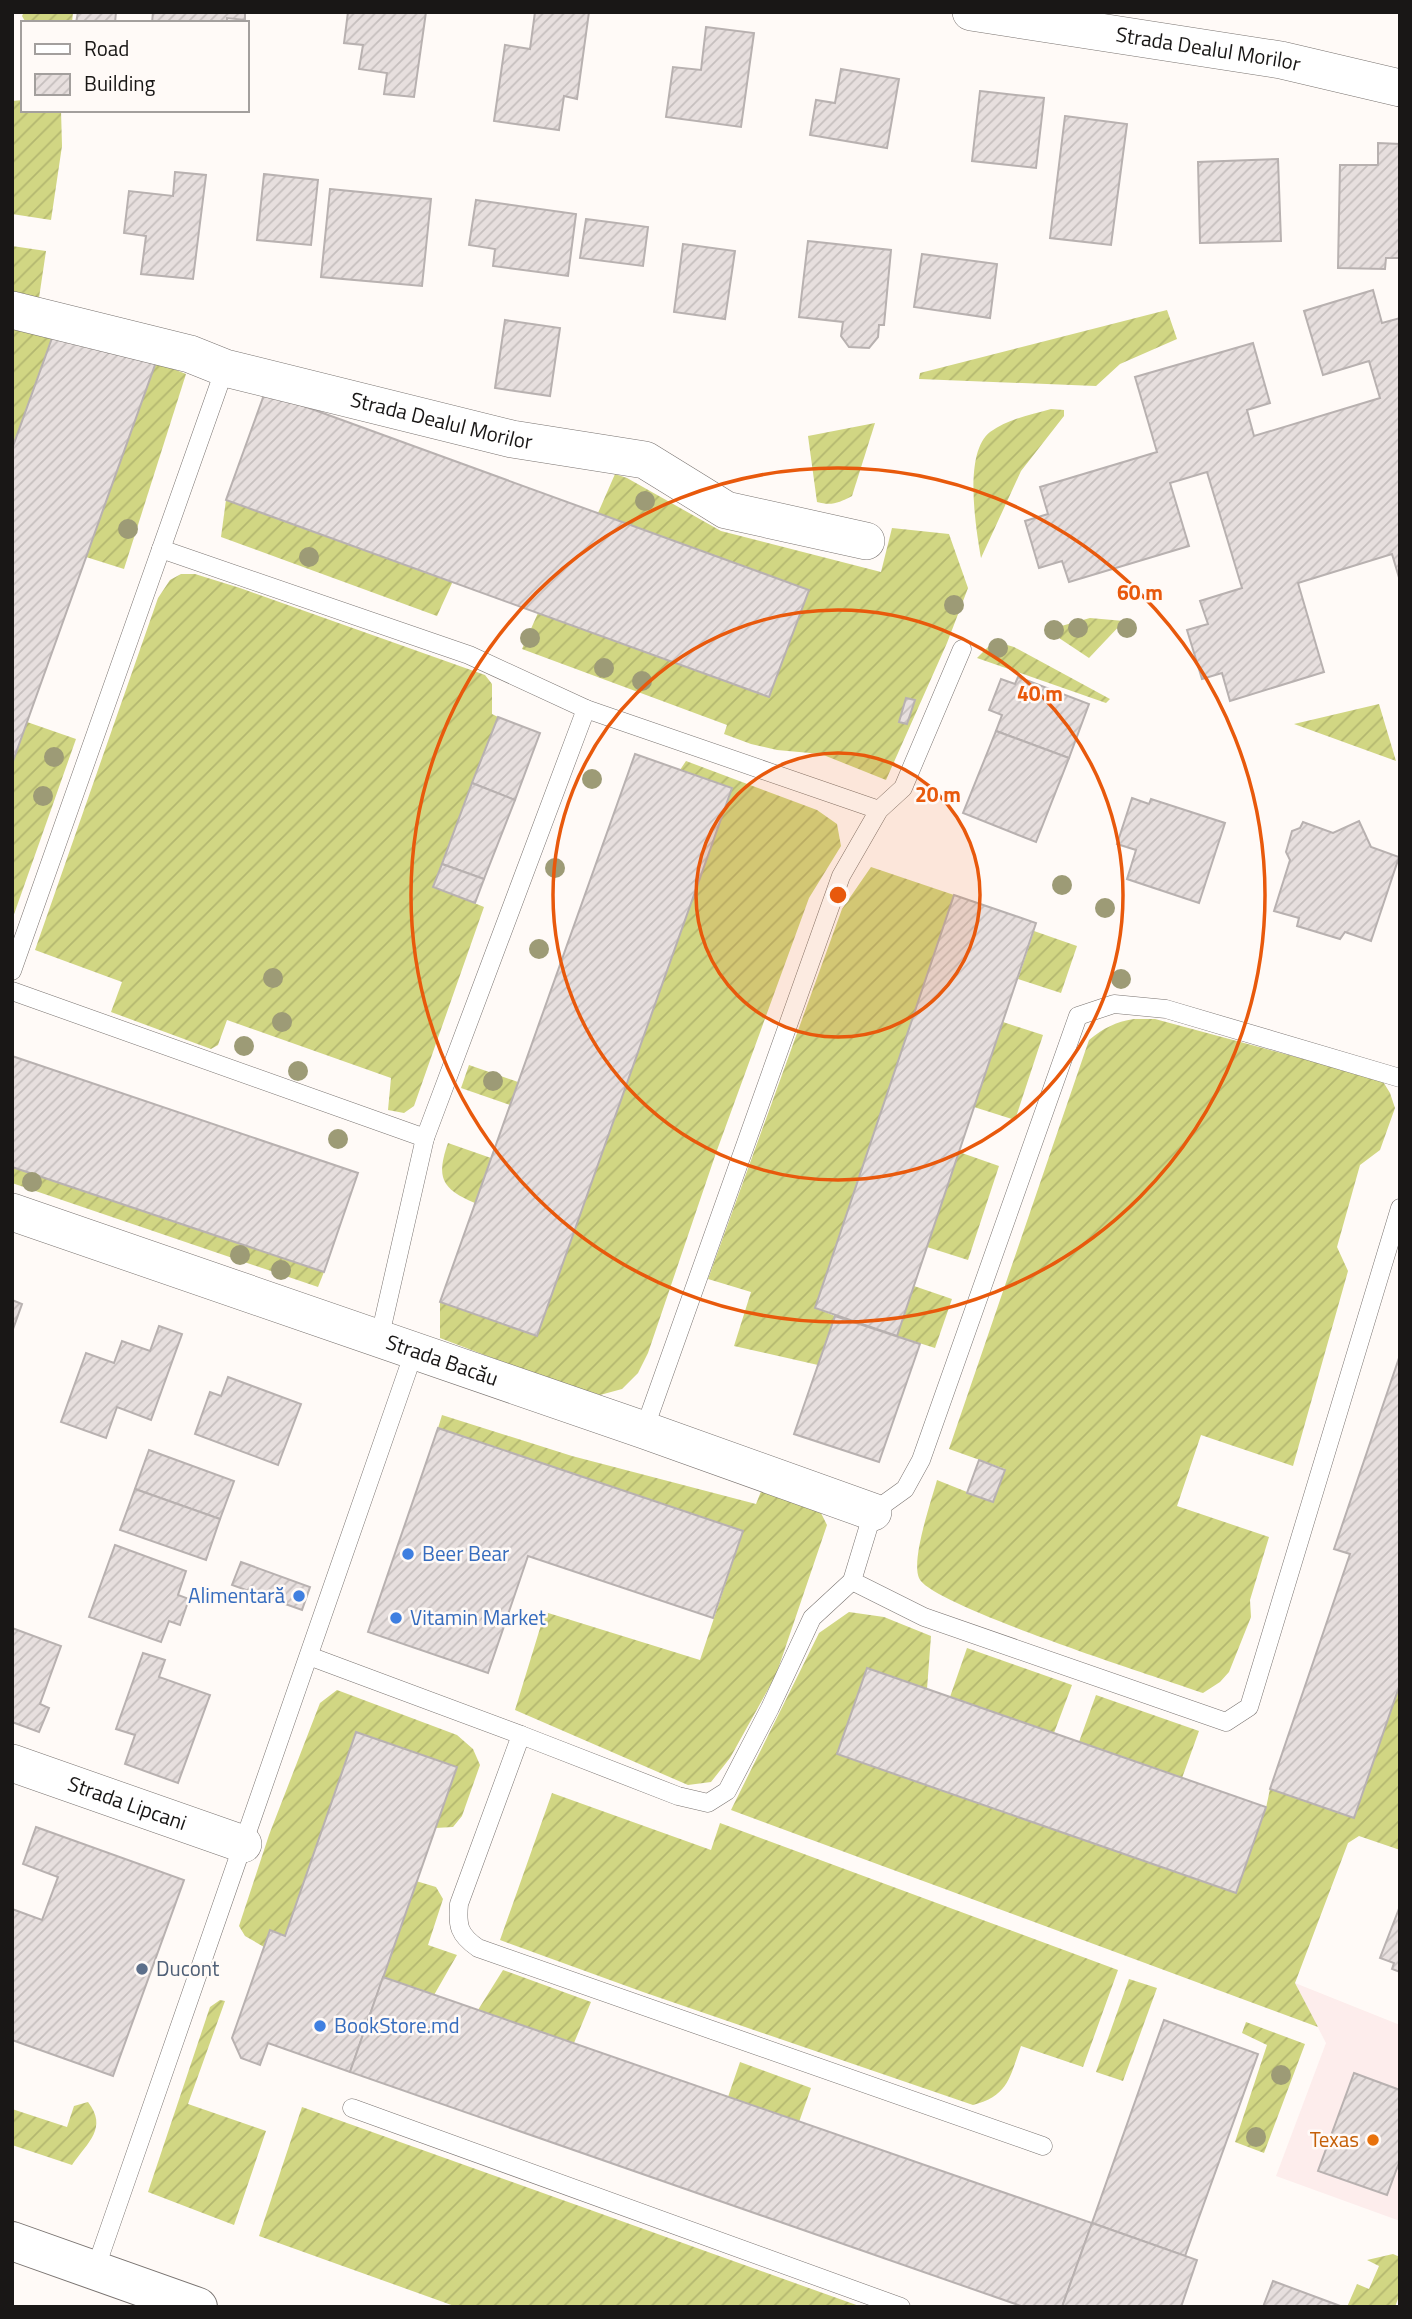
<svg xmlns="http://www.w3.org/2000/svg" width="1412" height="2319" font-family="'Titillium Web',sans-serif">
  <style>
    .commercial { fill: #fdedec }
    .garden { fill: url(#garden-furrows) }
    .building { fill: url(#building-hatch); stroke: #b8b1b0; stroke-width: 2 }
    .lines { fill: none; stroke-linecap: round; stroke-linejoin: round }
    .service-casing { stroke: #797370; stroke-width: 19 }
    .minor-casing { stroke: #797370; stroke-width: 38 }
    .primary-casing { stroke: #797370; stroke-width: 40 }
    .service { stroke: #fff; stroke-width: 18 }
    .minor { stroke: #fff; stroke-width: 37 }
    .primary { stroke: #fff; stroke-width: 38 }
    .tree { fill: #9d9b76 }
    .ring { fill: none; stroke: #e8590c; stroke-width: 3.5 }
    .shop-dot { fill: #3f7fe0; stroke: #fffaf7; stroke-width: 2.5 }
    .service-dot { fill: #5c6f8a; stroke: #fffaf7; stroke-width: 2.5 }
    .food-dot { fill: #e8710a; stroke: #fffaf7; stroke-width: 2.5 }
    .labels { text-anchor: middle; stroke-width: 5; stroke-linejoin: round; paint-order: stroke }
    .street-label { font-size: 21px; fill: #191716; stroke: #fffaf7 }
    .shop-label { font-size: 21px; fill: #366cbe; stroke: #fffaf7; text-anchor: start }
    .service-label { font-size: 21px; fill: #4e5e75; stroke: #fffaf7; text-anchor: start }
    .food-label { font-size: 21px; fill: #c56008; stroke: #fffaf7; text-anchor: end }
    .centre { fill: #e8590c; stroke: #fffaf7; stroke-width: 3.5 }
    .ring-label { font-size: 21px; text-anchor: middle; font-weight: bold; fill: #e8590c; stroke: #fffaf7; stroke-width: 5; stroke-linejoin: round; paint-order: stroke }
  </style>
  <defs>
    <pattern id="garden-furrows" width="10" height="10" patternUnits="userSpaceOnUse" patternTransform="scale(1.75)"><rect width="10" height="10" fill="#d1d683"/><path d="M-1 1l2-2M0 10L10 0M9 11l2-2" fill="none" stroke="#b3b770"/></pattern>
    <pattern id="building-hatch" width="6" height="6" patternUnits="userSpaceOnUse" patternTransform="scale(1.75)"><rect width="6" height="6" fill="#e7dfde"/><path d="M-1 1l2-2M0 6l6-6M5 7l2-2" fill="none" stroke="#c6bfbe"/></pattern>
  </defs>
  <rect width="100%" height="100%" fill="#fffaf7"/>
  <polygon class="commercial" points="1295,1983 1400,2025 1400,2221 1276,2176 1326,2043"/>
  <g class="garden">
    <polygon points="24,12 73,12 72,23 26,23 22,16"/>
    <polygon points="23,100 23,110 61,110 62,146 51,220 12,214 12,101"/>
    <polygon points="12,246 46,251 39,298 12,292"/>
    <polygon points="1167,310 1177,339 1120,364 1096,386 919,379 920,373"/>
    <polygon points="12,319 56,327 12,449"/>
    <polygon points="156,362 186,374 124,569 86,557"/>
    <path d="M1051,409L1064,410V416L1021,471L981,558C976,529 963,453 990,432C1008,419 1030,415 1051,409Z"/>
    <path d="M875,423L852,496C839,503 831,506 817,502L808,436Z"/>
    <polygon points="615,474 627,478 721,531 881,572 892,528 949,534 968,588 947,643 886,780 821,754 777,750 751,744 724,734 727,725 522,649 538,613 769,696 808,590 598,513"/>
    <polygon points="226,500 453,581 437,616 221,537"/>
    <polygon points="181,574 195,574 240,588 485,675 492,684 492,714 498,717 433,886 484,907 414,1106 404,1113 388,1110 391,1078 227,1020 218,1045 211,1049 111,1012 122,982 35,950 158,598 170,580"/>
    <polygon points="1090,618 1124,621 1089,658 1047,630"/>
    <polygon points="994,641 1014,647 1110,699 1106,703 977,658"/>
    <polygon points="1379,704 1396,761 1294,724"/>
    <polygon points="27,722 76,739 12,920 12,764"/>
    <polygon points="686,761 817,810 837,824 841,846 809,898 716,1153 648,1353 638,1373 622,1389 600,1395 547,1379 440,1338 440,1302 537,1336 732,788 680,770"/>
    <polygon points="871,867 954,895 815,1308 835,1316 818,1365 734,1346 751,1292 708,1279 842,909"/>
    <polygon points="1034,931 1077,946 1061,993 1018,979"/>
    <path d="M1134,1019H1155L1382,1080L1390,1093L1395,1108L1380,1150L1360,1165L1337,1247L1348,1271L1293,1466L1201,1435L1177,1506L1269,1537L1250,1600L1251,1617L1229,1672L1220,1682L1203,1693C1163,1679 929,1605 919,1578C911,1559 931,1502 937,1480L992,1502L1005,1469L949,1449L1089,1040C1104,1028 1115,1022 1134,1019Z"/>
    <polygon points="1003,1022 1043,1035 1015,1120 974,1107"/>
    <polygon points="469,1065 518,1082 510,1105 461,1088"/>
    <path d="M448,1143L491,1158L475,1203C441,1189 436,1177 448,1143Z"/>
    <polygon points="959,1152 999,1166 968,1260 927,1247"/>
    <polygon points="12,1167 324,1272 318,1287 12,1183"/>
    <polygon points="914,1286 952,1299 935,1348 897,1336"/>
    <polygon points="442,1415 572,1456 756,1504 762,1489 821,1513 827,1525 776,1675 730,1758 711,1782 688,1785 515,1710 545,1612 700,1660 743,1531 438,1428"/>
    <polygon points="849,1612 884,1617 931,1636 927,1689 838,1754 1236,1893 1266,1808 1270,1789 1354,1817 1400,1684 1400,1850 1359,1836 1348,1843 1295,1983 1318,2027 731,1810 819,1633"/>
    <polygon points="967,1648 1072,1685 1054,1733 950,1697"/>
    <polygon points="337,1690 457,1735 473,1749 480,1765 462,1816 453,1827 435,1828 457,1767 356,1732 285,1936 270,1930 264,1947 245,1936 239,1926 269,1835 320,1703"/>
    <polygon points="1096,1695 1199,1731 1182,1778 1079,1742"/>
    <path d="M552,1793L711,1850L720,1823L1118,1970L1083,2067L1021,2046C1010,2076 1009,2096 973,2105L643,1992L500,1940Z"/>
    <polygon points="416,1881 436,1887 443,1899 428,1945 457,1955 434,1995 383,1977"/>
    <polygon points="503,1970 591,2002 574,2043 478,2010"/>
    <polygon points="1129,1979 1157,1988 1123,2081 1096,2072"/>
    <polygon points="220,2000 225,2001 188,2104 266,2131 234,2225 148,2192 210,2007"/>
    <polygon points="1246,2022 1305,2044 1264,2153 1235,2142 1267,2045 1242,2033"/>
    <polygon points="740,2062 811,2088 799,2122 728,2097"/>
    <path d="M88,2102C108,2128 88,2142 72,2165L12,2145V2109L67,2127L74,2106Z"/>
    <polygon points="302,2107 862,2307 457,2307 259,2236"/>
    <polygon points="1393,2254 1400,2257 1400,2293 1395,2307 1347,2307 1357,2284 1369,2289 1379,2266 1367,2260"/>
  </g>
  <g class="building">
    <polygon points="78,12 127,12 116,12 115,23 76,23"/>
    <polygon points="153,12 245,12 245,20 227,18 227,23 152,23"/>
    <polygon points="348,12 426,12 414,97 384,94 387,73 359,69 363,45 344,43"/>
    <polygon points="535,12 589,12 577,99 564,96 559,130 494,121 505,45 530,49"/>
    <polygon points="706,27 754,33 741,127 666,117 673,67 701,70"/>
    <polygon points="841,69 899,79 887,148 810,135 816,100 835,103"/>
    <polygon points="980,91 1044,98 1036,168 972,161"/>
    <polygon points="1065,116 1127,124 1111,245 1050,238"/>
    <polygon points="1378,143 1400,144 1400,258 1386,258 1385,269 1338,268 1340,165 1378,165"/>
    <polygon points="1278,159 1281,241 1200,243 1198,162"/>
    <polygon points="175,172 206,175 193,279 141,274 146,236 124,233 129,191 173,196"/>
    <polygon points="264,174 318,180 311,245 257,240"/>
    <polygon points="330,189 431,199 422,286 321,277"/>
    <polygon points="476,200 576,214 568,276 493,266 495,249 469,245"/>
    <polygon points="586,219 648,227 643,266 580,258"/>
    <polygon points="808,241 891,250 884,325 879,325 878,337 869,348 849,347 841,336 843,322 799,317"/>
    <polygon points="683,244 735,251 725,319 674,312"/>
    <polygon points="922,254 997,264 990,318 914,307"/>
    <polygon points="1373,290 1382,323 1400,318 1400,581 1392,554 1298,583 1324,672 1230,701 1222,673 1202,679 1187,630 1208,624 1200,601 1242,588 1207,472 1170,483 1189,546 1069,582 1062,561 1039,568 1025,521 1048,514 1040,487 1157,452 1135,377 1253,343 1270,403 1247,410 1254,436 1380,398 1369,361 1323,375 1304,311"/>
    <polygon points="505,320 560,328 550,396 495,388"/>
    <polygon points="56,327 156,362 12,764 12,449"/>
    <polygon points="265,392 809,590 769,697 226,500"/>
    <polygon points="1018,677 1089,704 1069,758 996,731 1002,715 989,710 1001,679 1015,684"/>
    <polygon points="906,698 915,700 907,724 899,722"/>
    <polygon points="498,717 540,733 515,800 472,783"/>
    <polygon points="996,731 1069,758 1036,842 963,813"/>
    <polygon points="635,754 732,788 537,1336 440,1302"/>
    <polygon points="472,783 515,800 484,879 442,864"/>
    <polygon points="1132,798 1149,804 1151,799 1225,823 1199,903 1127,879 1136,850 1117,844"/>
    <polygon points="1359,821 1371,847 1399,857 1371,941 1345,932 1340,939 1297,926 1299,918 1274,911 1290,860 1286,852 1292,831 1300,828 1303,822 1333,833"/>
    <polygon points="442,864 484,879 475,903 433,887"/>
    <polygon points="954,895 1036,923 897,1336 815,1308"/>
    <polygon points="12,1056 358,1173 324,1272 12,1167"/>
    <polygon points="12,1300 22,1304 12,1332"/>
    <polygon points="835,1316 920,1344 879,1462 794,1434"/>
    <polygon points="159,1326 182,1334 151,1420 117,1407 106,1438 61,1422 86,1353 114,1363 122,1341 150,1351"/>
    <polygon points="1400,1355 1400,1684 1354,1818 1270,1789 1350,1554 1334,1549"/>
    <polygon points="228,1377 301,1404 278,1465 195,1434 210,1392 221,1396"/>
    <polygon points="438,1428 743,1531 713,1618 528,1556 488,1673 368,1632"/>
    <polygon points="149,1450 234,1481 220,1519 135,1489"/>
    <polygon points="979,1460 1005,1470 993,1502 967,1493"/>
    <polygon points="135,1489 220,1519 206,1560 120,1530"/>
    <polygon points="115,1545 186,1571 178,1595 189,1599 180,1625 169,1621 161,1642 89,1617"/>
    <polygon points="241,1562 310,1587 302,1610 232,1585"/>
    <polygon points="12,1628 61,1646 40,1704 49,1708 39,1732 12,1722"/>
    <polygon points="143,1653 165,1660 159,1677 210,1695 178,1783 125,1764 135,1735 116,1729"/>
    <polygon points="867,1668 1266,1807 1236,1893 837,1754"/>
    <polygon points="356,1732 457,1767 350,2072 268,2043 260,2065 241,2058 232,2038 270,1930 285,1936"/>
    <polygon points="36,1827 184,1880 113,2076 12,2040 12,1909 42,1920 58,1877 23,1864"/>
    <polygon points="1400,1906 1400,1972 1392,1969 1394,1963 1380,1958"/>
    <polygon points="383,1977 1092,2223 1062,2307 1024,2307 350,2072"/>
    <polygon points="1164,2020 1258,2054 1185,2256 1092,2223"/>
    <polygon points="1354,2073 1400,2090 1400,2160 1387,2195 1318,2171"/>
    <polygon points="1092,2223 1197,2260 1181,2307 1062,2307"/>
    <polygon points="1273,2281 1343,2307 1263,2307"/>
  </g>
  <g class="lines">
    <g class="service-casing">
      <g id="service">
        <polyline points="161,549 469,655 586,709 879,810"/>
        <polyline points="12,971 225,368"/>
        <polyline points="12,991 425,1138 586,709"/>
        <polyline points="1400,1078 1166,1009 1114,1004 1078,1016 921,1460 905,1489 873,1512 852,1581 924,1617 1226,1722 1249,1707 1400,1208"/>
        <polyline points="379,1340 425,1138"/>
        <polyline points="644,1430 841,876 879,810 903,788 962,649"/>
        <path d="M309,1656L521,1735L459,1904C457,1926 459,1935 478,1948L1043,2146"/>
        <polyline points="521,1735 678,1796 708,1803 727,1791 770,1708 812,1618 852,1581"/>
        <polyline points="352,2108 901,2307"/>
        <polyline points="95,2270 414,1352"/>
      </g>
    </g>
    <g class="minor-casing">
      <g id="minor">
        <path id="s1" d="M971,12L1281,60L1400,88"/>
        <path id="s2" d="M12,310L190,354L225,368L512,439L645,460L726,510L866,541"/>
        <path id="s3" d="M12,1212L644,1430L873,1512"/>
        <path id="s4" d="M12,1763L243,1844"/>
      </g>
    </g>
    <g class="primary-casing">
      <polyline id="primary" points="12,2241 198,2307"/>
    </g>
    <use href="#service" class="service"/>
    <use href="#minor" class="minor"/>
    <use href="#primary" class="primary"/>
  </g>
  <g class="tree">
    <circle cx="645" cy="501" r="10"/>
    <circle cx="128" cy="529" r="10"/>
    <circle cx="309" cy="557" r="10"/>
    <circle cx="954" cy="605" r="10"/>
    <circle cx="1078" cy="628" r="10"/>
    <circle cx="1127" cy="628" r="10"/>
    <circle cx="1054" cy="630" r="10"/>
    <circle cx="530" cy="638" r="10"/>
    <circle cx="998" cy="648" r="10"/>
    <circle cx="604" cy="668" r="10"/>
    <circle cx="642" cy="681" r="10"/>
    <circle cx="54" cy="757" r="10"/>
    <circle cx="592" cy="779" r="10"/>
    <circle cx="43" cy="796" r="10"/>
    <circle cx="555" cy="868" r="10"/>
    <circle cx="1062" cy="885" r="10"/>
    <circle cx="1105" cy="908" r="10"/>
    <circle cx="539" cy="949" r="10"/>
    <circle cx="273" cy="978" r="10"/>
    <circle cx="1121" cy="979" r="10"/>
    <circle cx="282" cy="1022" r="10"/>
    <circle cx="244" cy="1046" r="10"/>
    <circle cx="298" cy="1071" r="10"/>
    <circle cx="493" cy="1081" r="10"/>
    <circle cx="338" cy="1139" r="10"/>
    <circle cx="32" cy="1182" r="10"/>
    <circle cx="240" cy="1255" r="10"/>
    <circle cx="281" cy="1270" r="10"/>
    <circle cx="1281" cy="2075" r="10"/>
    <circle cx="1256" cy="2137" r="10"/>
  </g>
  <circle cx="838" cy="895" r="142" fill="#e8590c" fill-opacity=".12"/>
  <g class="ring">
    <circle cx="838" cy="895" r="142"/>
    <circle cx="838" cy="895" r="285"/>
    <circle cx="838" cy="895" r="427"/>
  </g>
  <g class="shop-dot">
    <circle cx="408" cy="1554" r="7"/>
    <circle cx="299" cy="1596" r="7"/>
    <circle cx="396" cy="1618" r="7"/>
    <circle cx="320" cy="2026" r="7"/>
  </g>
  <circle class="service-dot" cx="142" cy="1969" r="7"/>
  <circle class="food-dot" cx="1373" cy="2140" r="7"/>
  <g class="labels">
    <g class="street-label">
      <text dy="7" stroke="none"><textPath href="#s1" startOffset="240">Strada Dealul Morilor</textPath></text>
      <text dy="7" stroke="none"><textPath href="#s2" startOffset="444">Strada Dealul Morilor</textPath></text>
      <text dy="7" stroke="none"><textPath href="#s3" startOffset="455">Strada Bacău</textPath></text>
      <text dy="7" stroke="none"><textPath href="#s4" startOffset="122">Strada Lipcani</textPath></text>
    </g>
    <g class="shop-label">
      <text x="422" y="1561">Beer Bear</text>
      <text x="285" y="1603" text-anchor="end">Alimentară</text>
      <text x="410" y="1625">Vitamin Market</text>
      <text x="334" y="2033">BookStore.md</text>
    </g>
    <g class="service-label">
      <text x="156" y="1976">Ducont</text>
    </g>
    <g class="food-label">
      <text x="1359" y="2147">Texas</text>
    </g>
  </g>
  <circle cx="838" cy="895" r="10" class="centre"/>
  <g class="ring-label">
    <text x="1140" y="600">60 m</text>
    <text x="1040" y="701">40 m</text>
    <text x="938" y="802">20 m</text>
  </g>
  <rect width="1412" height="2319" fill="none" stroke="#191716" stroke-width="28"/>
  <rect x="21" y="21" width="228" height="91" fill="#fffaf7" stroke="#a39f9d" stroke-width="2"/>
  <rect x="35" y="44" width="35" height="10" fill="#ffffff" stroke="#a39f9d" stroke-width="2"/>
  <text x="84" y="56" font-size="21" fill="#191716">Road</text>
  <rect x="35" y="74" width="35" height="21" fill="url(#building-hatch)" stroke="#a39f9d" stroke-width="2"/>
  <text x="84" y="91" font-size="21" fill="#191716">Building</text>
</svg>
